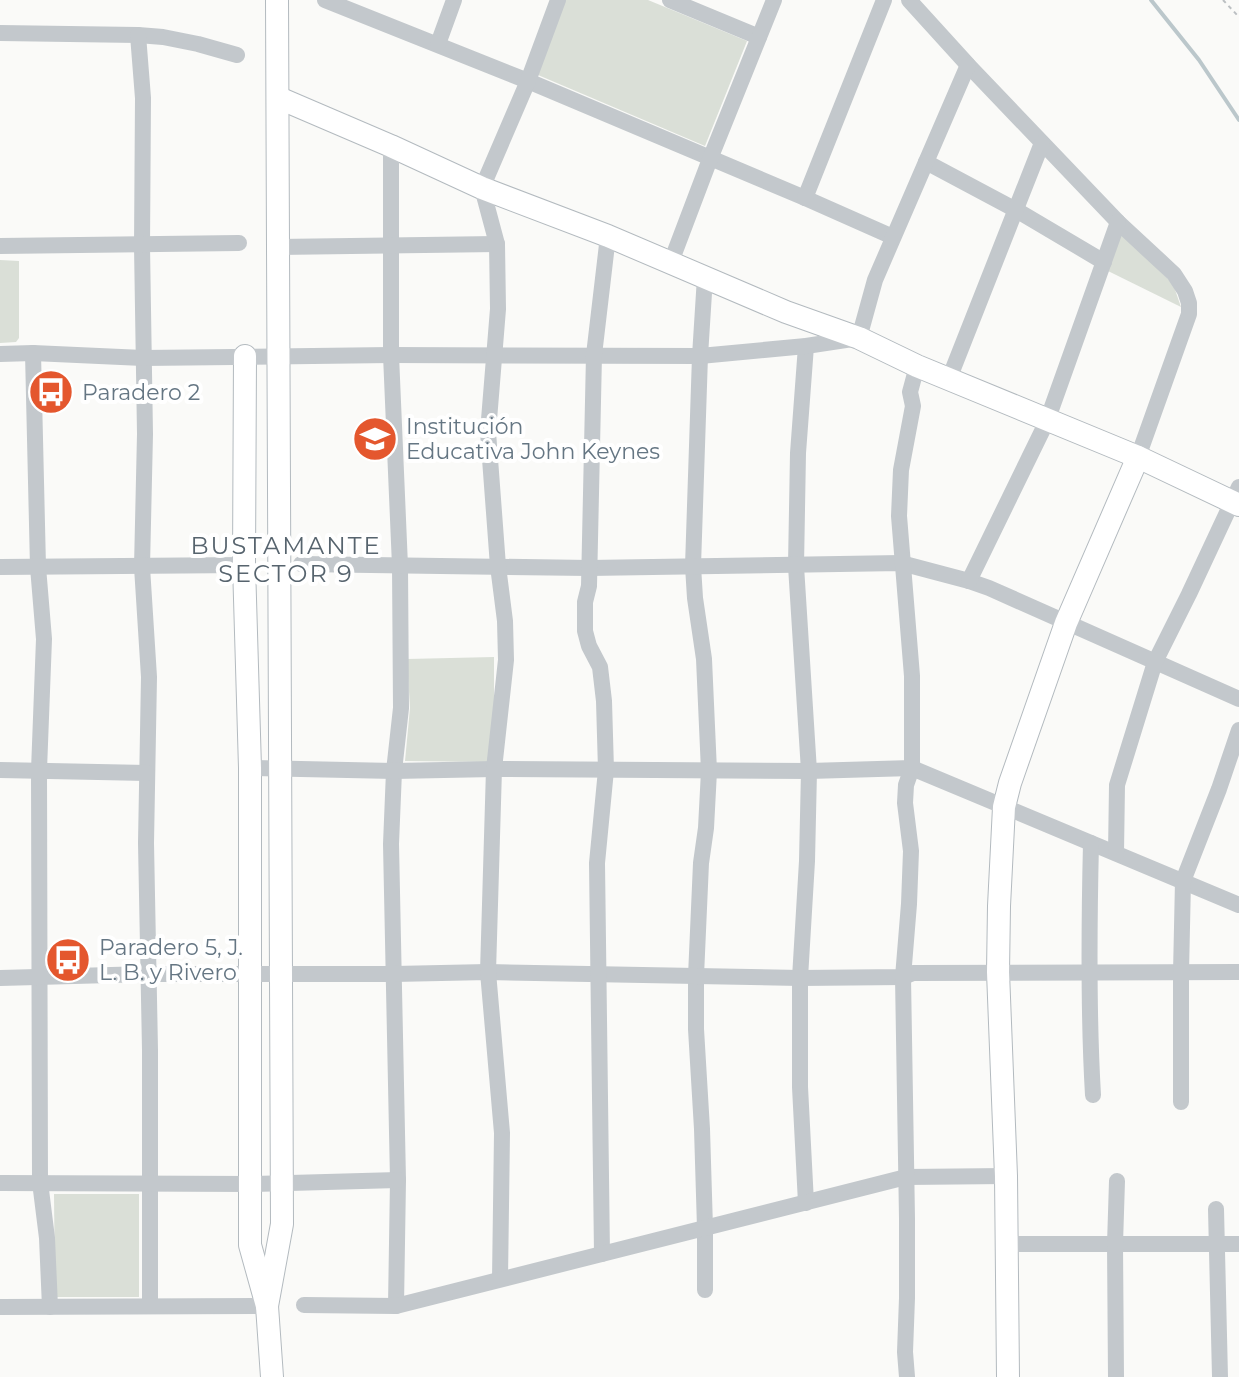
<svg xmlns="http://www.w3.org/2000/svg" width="1239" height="1377" font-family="Montserrat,sans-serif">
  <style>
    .green { fill: #dadfd7 }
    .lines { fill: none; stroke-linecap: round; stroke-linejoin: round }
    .stream { stroke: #bbc7cb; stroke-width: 4 }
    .secondary-casing { stroke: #b3babf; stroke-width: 24 }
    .path { stroke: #bbbfc2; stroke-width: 2; stroke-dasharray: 4 4; stroke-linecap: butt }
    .street { stroke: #c3c8cc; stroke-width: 16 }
    .secondary { stroke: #fff; stroke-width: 22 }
    .labels { text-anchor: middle; stroke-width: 8; stroke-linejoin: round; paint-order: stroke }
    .poi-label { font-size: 22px; fill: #657683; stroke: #fff; text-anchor: start }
    .neighbourhood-label { font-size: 24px; letter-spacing: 2px; fill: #57646e; stroke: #fff }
  </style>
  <rect width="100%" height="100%" fill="#fafaf8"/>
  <g class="green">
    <polygon points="565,0 648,0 747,41 705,146 538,75"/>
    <polygon points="1121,232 1173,284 1181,307 1108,271"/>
    <polygon points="0,260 19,261 19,338 16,342 0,343"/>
    <polygon points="494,657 494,704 491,762 405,761 410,708 407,659"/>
    <polygon points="54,1194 139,1194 139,1297 55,1297"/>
  </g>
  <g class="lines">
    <polyline class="stream" points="1151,0 1199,60 1239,120"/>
    <g class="secondary-casing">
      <g id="secondary">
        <polyline points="279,98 391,146 482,188 608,236 786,312 859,338 917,366 1138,457 1239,505"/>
        <polyline points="245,356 244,565 250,768 250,1245 267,1306 272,1377"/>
        <polyline points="267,1306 282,1224 277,0"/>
        <polyline points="1008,1377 1006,1176 998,972 999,906 1004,807 1010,783 1066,623 1138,457"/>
      </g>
    </g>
    <polyline class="path" points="1223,0 1239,17"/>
    <g class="street">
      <polyline points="325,0 528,81 805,198 893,237"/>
      <polyline points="670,0 759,37"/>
      <polyline points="909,0 968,65 1118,222 1174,274 1185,291 1189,303 1189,314 1138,457"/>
      <polyline points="0,33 138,35 163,37 198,44 237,55"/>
      <polyline points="138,35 143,98 142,246 145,434 142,567 149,677 146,843 150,1050 150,1306"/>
      <polyline points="438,44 454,0"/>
      <polyline points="391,146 391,355 400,566 401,708 394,771 391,844 398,1180 396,1306"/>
      <polyline points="926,162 1016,210 1104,262"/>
      <polyline points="805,198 884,0"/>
      <polyline points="0,246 239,243"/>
      <polyline points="278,247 497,244"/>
      <polyline points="671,262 710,159 774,0"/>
      <polyline points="705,277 700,356 693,566 695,598 704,659 709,771 706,828 701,863 696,976 696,1029 702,1129 705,1228 705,1290"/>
      <polyline points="806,346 798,453 796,566 809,771 807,861 800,978 800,1087 806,1203"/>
      <polyline points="33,353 38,567 44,639 39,770 40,1182 47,1238 50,1307"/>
      <polyline points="0,354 33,353 143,358 391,355 700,356 806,346 859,338 875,280 968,65"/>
      <polyline points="949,379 1042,143"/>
      <polyline points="301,564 589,568 901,563 969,581 989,588 1239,699"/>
      <polyline points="0,567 244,565"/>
      <polyline points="969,581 1047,421 1118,222"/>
      <polyline points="250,768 394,771 494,769 809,771 912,768 1239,905"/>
      <polyline points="0,770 147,773"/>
      <path d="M1091,843C1089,927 1088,1011 1093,1095"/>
      <polyline points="1116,853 1117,785 1155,662 1189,594 1239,487"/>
      <polyline points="0,978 148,974 394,974 488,972 800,978 903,977 913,973 1239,972"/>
      <polyline points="1181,1102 1181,973 1183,881 1219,789 1239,730"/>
      <polyline points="0,1183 251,1184 398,1180"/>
      <polyline points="1216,1209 1220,1377"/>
      <polyline points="1008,1244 1239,1244"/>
      <polyline points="602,1254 597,863 606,770 604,701 600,667 589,646 585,631 585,602 589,586 594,355 608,236"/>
      <polyline points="500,1279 502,1133 488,972 494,769 506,660 505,621 498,566 488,432 498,309 497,244 482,188 528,81 558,0"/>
      <polyline points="304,1305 396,1306 906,1177 1006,1176"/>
      <polyline points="0,1307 267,1306"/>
      <polyline points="907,1377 905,1352 907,1298 907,1218 903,977 909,904 911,851 905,803 906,785 912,768 912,676 899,516 901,470 913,406 910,392 917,366"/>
      <polyline points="1116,1377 1115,1244 1117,1181"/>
    </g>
    <use href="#secondary" class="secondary"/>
  </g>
  <defs>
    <g id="bus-disc" transform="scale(2.3)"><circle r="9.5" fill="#e4572e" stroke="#fff"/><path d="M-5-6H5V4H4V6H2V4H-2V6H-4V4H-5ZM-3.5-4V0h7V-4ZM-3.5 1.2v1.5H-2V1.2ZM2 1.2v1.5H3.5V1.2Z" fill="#fff"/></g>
    <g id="school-disc" transform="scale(2.3)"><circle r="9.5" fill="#e4572e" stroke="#fff"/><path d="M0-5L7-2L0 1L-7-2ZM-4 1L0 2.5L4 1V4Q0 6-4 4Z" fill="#fff"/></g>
  </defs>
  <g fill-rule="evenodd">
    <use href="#bus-disc" x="51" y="392"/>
    <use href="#school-disc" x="375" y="439"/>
    <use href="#bus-disc" x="68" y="960"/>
  </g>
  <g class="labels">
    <g class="poi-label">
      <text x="82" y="400">Paradero 2</text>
      <text x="406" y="434">Institución<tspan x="406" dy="25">Educativa John Keynes</tspan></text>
      <text x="99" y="955">Paradero 5, J.<tspan x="99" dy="25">L. B. y Rivero</tspan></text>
    </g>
    <g class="neighbourhood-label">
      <text x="286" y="554">BUSTAMANTE<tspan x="286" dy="28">SECTOR 9</tspan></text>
    </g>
  </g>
</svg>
